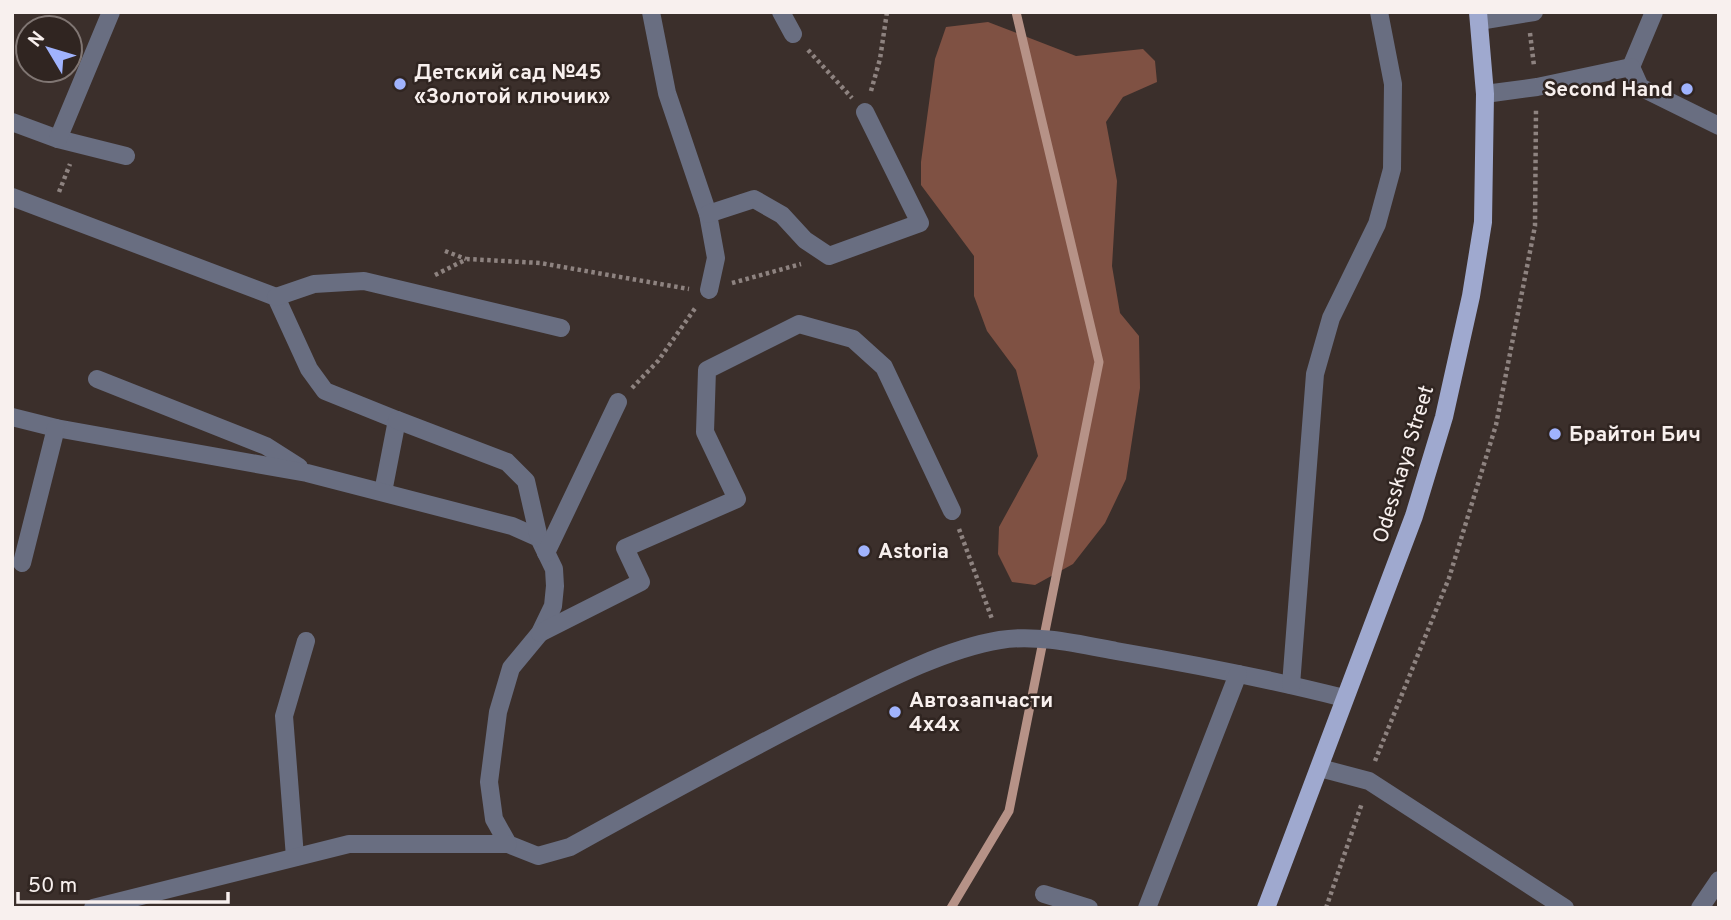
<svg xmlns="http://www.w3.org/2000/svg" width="1731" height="920" font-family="Overpass,sans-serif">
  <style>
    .forest { fill: #7f5143 }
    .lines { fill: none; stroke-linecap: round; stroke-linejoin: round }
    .stream { stroke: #b69287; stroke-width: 9 }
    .path { stroke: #8e8380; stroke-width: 4.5; stroke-dasharray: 3.5 3.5; stroke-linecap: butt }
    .minor { stroke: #696e81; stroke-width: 18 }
    .major { stroke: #9fa9cf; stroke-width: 18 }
    .poi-dot { fill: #a0b3fd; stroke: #302521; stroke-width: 2.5 }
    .labels { text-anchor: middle; stroke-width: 5; stroke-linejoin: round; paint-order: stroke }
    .poi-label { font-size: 21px; font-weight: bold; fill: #f8f0ee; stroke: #302521; text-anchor: start }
    .street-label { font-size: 21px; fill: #f8f0ee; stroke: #302521 }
  </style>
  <rect width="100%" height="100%" fill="#3b2f2b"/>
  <polygon class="forest" points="988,22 1076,56 1143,49 1155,61 1157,82 1123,97 1106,122 1117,181 1112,266 1120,313 1139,336 1140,388 1126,479 1105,523 1073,564 1035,585 1012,582 998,554 999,527 1038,456 1016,370 987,331 974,296 974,256 921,185 921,162 935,59 946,27"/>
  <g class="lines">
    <polyline class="stream" points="951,908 1009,811 1099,362 1016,12"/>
    <g class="path">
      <polyline points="1530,33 1534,66"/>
      <polyline points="808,50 852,98"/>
      <polyline points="871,91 880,59 887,12"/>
      <polyline points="59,192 70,164"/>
      <polyline points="445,251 466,259"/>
      <polyline points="435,275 467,259 540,263 689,289"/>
      <polyline points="732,283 801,264"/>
      <polyline points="632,388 658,361 696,307"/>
      <polyline points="959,529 992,619"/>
      <polyline points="1375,761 1449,578 1496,425 1535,226 1536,109"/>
      <polyline points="1326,908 1362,803"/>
    </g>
    <g class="minor">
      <polyline points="651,12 667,93 708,214 716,258 709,290"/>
      <polyline points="781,12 793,34"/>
      <polyline points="1479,21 1534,12"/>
      <polyline points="1631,67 1654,12"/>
      <polyline points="1485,94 1537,87 1631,67 1640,87 1719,126"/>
      <polyline points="12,122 58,139 126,156"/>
      <polyline points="58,139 111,12"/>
      <polyline points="12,197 276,297 309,369 325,391 397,420 383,492"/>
      <polyline points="708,214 754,199 782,215 805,240 829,256 920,223 865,112"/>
      <polyline points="276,297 314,284 364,281 561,328"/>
      <polyline points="97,379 266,446 299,467"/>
      <path d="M12,417L56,428L307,473L512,526L539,538L554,569L555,586L553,606L540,633L511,668L498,712L489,782L494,819L508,844L538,856L570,847C657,799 744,751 832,707C882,682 945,649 1000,640C1037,634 1079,644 1116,651C1192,664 1269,679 1344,698"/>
      <polyline points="397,420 507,462 526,481 539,538"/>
      <polyline points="546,553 618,402"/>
      <polyline points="22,563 56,428"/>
      <polyline points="540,633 641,582 625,548 737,499 705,432 707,370 799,324 853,339 884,367 952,511"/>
      <polyline points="1291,685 1315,374 1331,318 1377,224 1392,169 1393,84 1379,12"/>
      <polyline points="1320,768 1369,781 1565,908"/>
      <polyline points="295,857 284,716 306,641"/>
      <polyline points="1044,894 1089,908"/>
      <polyline points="93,908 349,844 508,844"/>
      <polyline points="1147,908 1238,674"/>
      <polyline points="1700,908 1719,880"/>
    </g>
    <polyline class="major" points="1266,908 1414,516 1444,417 1471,296 1483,222 1485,94 1478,12"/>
  </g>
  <g class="poi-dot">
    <circle cx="400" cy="84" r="7"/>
    <circle cx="1687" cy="89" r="7"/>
    <circle cx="1555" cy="434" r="7"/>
    <circle cx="864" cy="551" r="7"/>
    <circle cx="895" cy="712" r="7"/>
  </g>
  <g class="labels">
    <g class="poi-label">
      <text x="414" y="79">Детский сад №45<tspan x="414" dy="24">«Золотой ключик»</tspan></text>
      <text x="1673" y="96" text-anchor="end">Second Hand</text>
      <text x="1569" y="441">Брайтон Бич</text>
      <text x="878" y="558">Astoria</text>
      <text x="909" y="707">Автозапчасти<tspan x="909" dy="24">4х4х</tspan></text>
    </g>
    <g class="street-label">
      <text transform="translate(1403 464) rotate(-73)" y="7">Odesskaya Street</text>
    </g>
  </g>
  <rect width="1731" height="920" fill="none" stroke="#f8f0ee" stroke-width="28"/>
  <g transform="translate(49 49) rotate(308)"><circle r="33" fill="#302521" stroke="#807673" stroke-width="2"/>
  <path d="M0-5L12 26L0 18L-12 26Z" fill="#a0b3fd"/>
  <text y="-10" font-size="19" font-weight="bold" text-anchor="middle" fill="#f8f0ee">N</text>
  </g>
  <path d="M18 892v10h210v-10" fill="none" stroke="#f8f0ee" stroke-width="3.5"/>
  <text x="28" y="892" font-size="21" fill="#f8f0ee" stroke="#302521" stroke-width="5" paint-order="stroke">50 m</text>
</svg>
